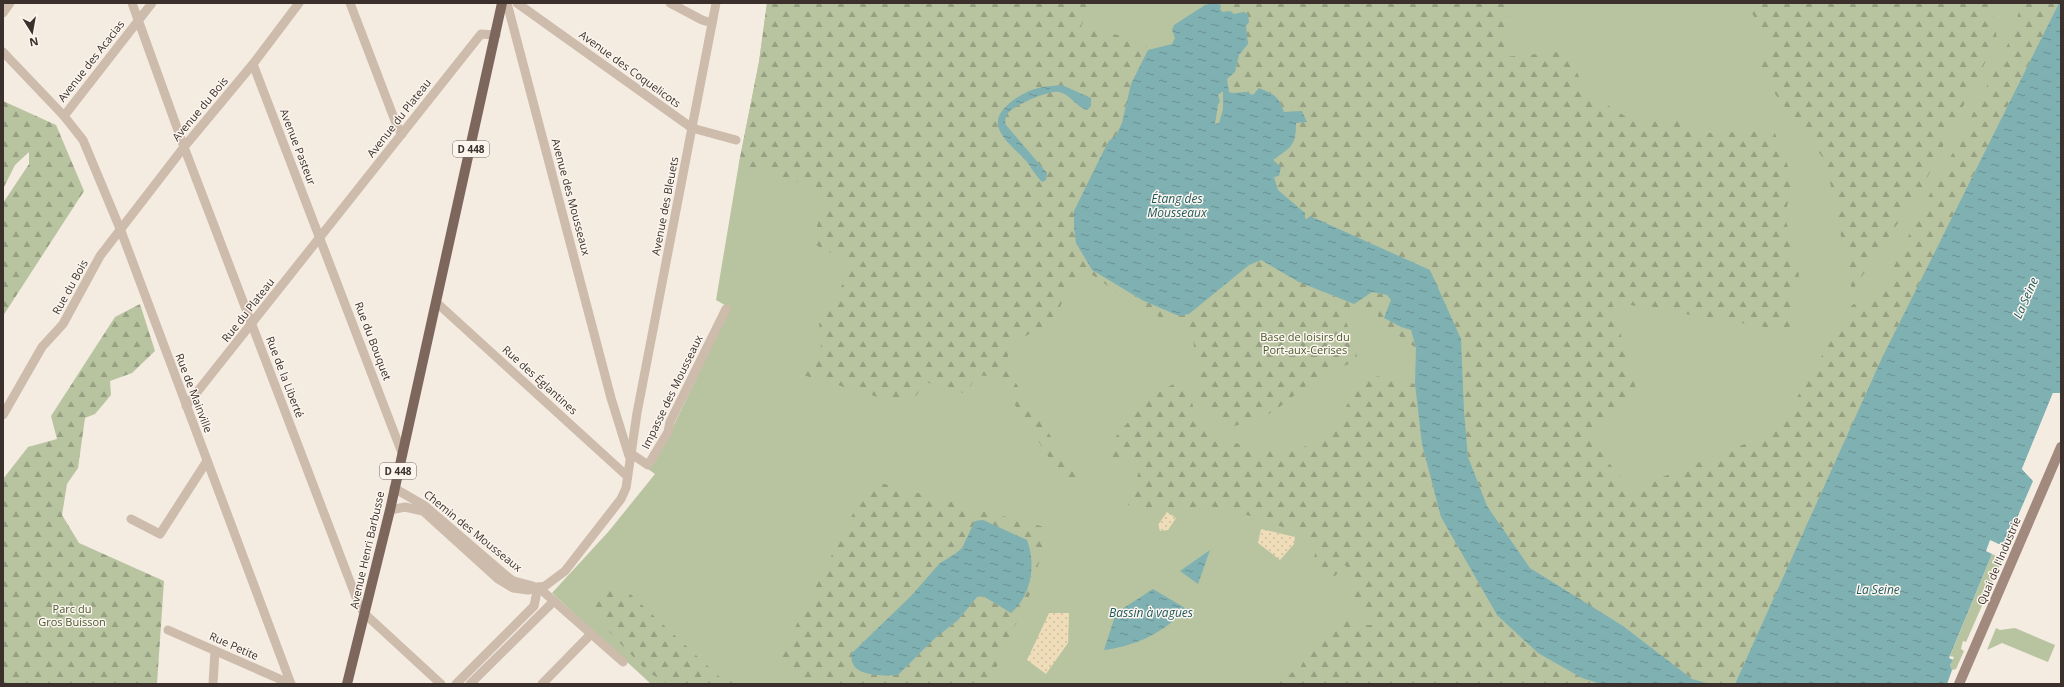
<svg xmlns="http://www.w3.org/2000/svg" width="2064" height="687" font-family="'Open Sans',sans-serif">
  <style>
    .green { fill: #b8c4a0 }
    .forest { fill: url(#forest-firs); fill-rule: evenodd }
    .sand { fill: url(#sand-dots) }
    .water { fill: url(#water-ripples); fill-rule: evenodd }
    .pier { fill: #f4ebe1 }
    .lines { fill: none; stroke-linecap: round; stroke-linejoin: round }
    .street { stroke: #cdbbac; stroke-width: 9 }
    .secondary { stroke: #a18a7d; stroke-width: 10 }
    .primary { stroke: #7d675c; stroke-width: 10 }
    .labels { text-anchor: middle; stroke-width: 3; stroke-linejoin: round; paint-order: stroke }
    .shield { fill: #fbf5ee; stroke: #756b66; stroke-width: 1 }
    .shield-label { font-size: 10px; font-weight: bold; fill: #3b302b }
    .street-label { font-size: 11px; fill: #3b302b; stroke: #fbf5ee }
    .park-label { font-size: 11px; fill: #4a5a2e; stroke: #fbf5ee }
    .water-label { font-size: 12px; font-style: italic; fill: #1f5a5e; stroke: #fbf5ee }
  </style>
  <defs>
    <pattern id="forest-firs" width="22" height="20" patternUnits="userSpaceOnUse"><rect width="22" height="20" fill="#b8c4a0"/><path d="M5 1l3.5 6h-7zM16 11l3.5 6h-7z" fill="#97a083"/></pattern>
    <pattern id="sand-dots" width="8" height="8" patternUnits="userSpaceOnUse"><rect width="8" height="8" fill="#efdcb8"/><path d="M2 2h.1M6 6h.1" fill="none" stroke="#cebd9e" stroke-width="1.8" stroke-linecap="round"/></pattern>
    <pattern id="water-ripples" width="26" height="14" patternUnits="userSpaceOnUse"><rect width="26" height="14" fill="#7fb0b2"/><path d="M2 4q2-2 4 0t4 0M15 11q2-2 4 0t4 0" fill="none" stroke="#699091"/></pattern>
  </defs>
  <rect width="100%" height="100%" fill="#f4ebe1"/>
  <g class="green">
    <polygon points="767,3 2059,3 1735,684 651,684 552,593 609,531 655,474 648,469 673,427 730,308 716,300 739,163 759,62"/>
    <polygon points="1992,554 2003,558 1966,642 1963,641 1961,649 1964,651 1956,669 1952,670 1950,665 1954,657 1950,656"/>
    <polygon points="1996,628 2000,630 2015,628 2055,645 2048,662 2002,643 1987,650"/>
  </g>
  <g class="forest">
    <polygon points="767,3 1091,3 1081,27 1136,39 1145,43 1148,50 1131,84 1122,123 1116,135 1109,141 1104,150 1074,211 1092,270 1142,300 1179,316 1249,265 1261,260 1299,282 1354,304 1372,292 1387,295 1391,300 1387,308 1397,325 1411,330 1416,348 1381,323 1376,311 1355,307 1345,319 1357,351 1356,361 1317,377 1277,409 1258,420 1234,426 1208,416 1200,395 1193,339 1183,320 1162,318 1132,303 1081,267 1064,297 1055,320 1007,346 1010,374 1078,478 1062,478 997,377 976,375 967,394 925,382 916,396 888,400 803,375 821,346 819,324 854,265 812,243 827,192 739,163 759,62"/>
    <path d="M1224,3H1514L1511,4L1504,57L1568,51L1585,91L1628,118L1680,117L1706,133L1774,131L1793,179L1785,216L1799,275L1789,331L1612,302L1636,389L1589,437L1630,490L1777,431L1852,305L1882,291L1921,210L1955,149L2013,34L2021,3H2059L1882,358L1735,684H1710L1692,679L1623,626L1530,568L1487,506L1468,457L1464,411L1461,339L1305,218V213L1278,190L1274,177L1273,160L1288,150L1296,123L1306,122L1284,112C1278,95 1275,94 1259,88L1253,95L1250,96L1246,92L1232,93L1229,92L1227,79L1235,72L1239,55L1248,44L1244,12C1236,15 1225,15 1220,9Z"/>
    <polygon points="1745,3 1991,3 1997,39 1923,186 1852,291 1826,162 1758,71 1771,42"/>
    <polygon points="3,101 56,125 84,191 3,316 3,203 29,164 29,152 15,165 3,189"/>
    <polygon points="140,304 155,351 132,373 110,381 111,395 95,414 85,418 78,468 67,484 62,515 79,543 164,581 157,684 3,684 3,479 28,447 57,439 51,416 115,317"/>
    <path d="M1187,376L1196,422L1227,441L1269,451L1299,449L1319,440L1338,421L1356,389L1376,376L1415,384L1422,444L1441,517L1497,615L1582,678L1601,684H1331L1328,681L1324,684H1272L1300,668L1316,639L1350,617L1361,618L1367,625H1376L1383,619L1355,608L1348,603L1347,597L1358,580L1345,565L1335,576L1327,575L1312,564L1318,544C1283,525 1246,511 1205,508C1179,506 1153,513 1128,505L1141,465L1107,456L1103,453L1122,429L1151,397Z"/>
    <path d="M870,480L1048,528L1031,592L1006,644L990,684H832L805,679L787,666L777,663ZM1002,529L1027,540C1036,564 1032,595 1011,613L983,596L975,598L958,620L934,639L898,675L852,653L955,554L967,539Z"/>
    <polygon points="602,591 627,591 725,682 730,677 748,684 668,684 648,672 590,612"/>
  </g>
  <g class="sand">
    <polygon points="1167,512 1176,518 1168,530 1160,531 1158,525"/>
    <polygon points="1261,529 1295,537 1294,544 1280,560 1258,543"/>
    <polygon points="1049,613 1069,613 1068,643 1046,674 1027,660"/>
  </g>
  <g class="water">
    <path d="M1214,3L1221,5L1220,9L1223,12L1230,11L1234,14L1244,12L1248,14L1249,22L1246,26L1248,44L1239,55L1235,72L1227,79L1229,92L1232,93L1246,92L1253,95L1259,88C1275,95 1278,95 1284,112L1302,111L1307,122L1296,123C1296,146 1291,147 1273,160L1281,167L1279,176L1274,177L1278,190L1305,213V218L1307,219L1310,216L1430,270L1461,339L1464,411L1468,457L1487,506L1530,568L1623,626L1692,679L1710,684H1601L1582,678L1538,653L1497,615L1441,517L1422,444L1415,384L1416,348L1411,330L1401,327L1384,318L1391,300L1387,295L1372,292L1354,304L1299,282L1261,260L1249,265L1189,314L1179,316L1142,300L1092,270L1076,243L1074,228V211L1104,150L1109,141L1116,135L1122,123L1131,84L1148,50L1172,44L1175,38L1172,30L1174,25L1205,5ZM1223,91V109L1219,123L1215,124L1218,105L1220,101L1218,95Z"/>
    <polygon points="2059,3 2061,3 2061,393 2053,393 2022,469 2033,481 2007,541 1999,544 1990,540 1986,551 1992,554 1949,658 1953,660 1950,665 1952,670 1947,684 1735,684 1882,358"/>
    <path d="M1062,85L1091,98V106L1087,110C1076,107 1070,94 1059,92C1049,90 1018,104 1010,111C1006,114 1004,121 1006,125L1047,173L1046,180L1042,182C1036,176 1032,169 1027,162C1018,151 1005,143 999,129C991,110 1023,92 1038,88C1046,86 1054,86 1062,85Z"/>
    <path d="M983,520L1027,540C1036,564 1032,595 1011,613L983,596L977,597L958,620L934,639L898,675C882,676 847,677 852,653L911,596L940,563L955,554L962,548L975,521Z"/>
    <polygon points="1210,550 1198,584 1180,571"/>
    <path d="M1153,589L1185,608L1193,610L1188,617L1181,614C1159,635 1134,646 1104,650L1116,613Z"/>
  </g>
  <polygon class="pier" points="2053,393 2061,393 2061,395 2055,395 2025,469 2034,480 2034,482 2022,469"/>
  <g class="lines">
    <g class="street">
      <polyline points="132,3 184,147 359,605 365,614 441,684"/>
      <polyline points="350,3 397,126 402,134"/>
      <polyline points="507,3 611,398 629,456"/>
      <polyline points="517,3 692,128 736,140"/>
      <polyline points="670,3 702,20 712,23"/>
      <polyline points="3,13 10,3"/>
      <polyline points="3,52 64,116 83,140 121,231 291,684"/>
      <polyline points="253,64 402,453"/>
      <polyline points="64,116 152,3"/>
      <polyline points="437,303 627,476"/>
      <polyline points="186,406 481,34 496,35"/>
      <polyline points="3,415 42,347 63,324 100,256 184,147 253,64 299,3"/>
      <polyline points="630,453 648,465 668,432 670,422 726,309"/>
      <polyline points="394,488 425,506 509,578 514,581 533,586"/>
      <polyline points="390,510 405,507 423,511 498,579 513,588 528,590 545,586 565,571 621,499 626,488 637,413 716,3"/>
      <polyline points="131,519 160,534 207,461"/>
      <polyline points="538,587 623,662"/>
      <polyline points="168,630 291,684"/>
      <polyline points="213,684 215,651"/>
      <polyline points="456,684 534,606 538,587"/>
      <polyline points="470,684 554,601"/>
      <polyline points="542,684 591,634"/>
    </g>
    <polyline class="secondary" points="1959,684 2061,447"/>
    <polyline class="primary" points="347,684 390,510 502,3"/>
  </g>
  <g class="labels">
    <g class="shield">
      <rect x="453" y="141" width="36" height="16" rx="3"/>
      <rect x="380" y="463" width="36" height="16" rx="3"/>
    </g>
    <g class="shield-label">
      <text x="471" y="153">D 448</text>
      <text x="398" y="475">D 448</text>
    </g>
    <g class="street-label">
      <text transform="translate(91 61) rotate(-52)" y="4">Avenue des Acacias</text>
      <text transform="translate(630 69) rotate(36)" y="4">Avenue des Coquelicots</text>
      <text transform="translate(200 109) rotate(-50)" y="4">Avenue du Bois</text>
      <text transform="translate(399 118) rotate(-52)" y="4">Avenue du Plateau</text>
      <text transform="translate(298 147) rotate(69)" y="4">Avenue Pasteur</text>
      <text transform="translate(571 197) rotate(75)" y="4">Avenue des Mousseaux</text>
      <text transform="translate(665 206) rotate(-79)" y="4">Avenue des Bleuets</text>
      <text transform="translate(70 287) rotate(-61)" y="4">Rue du Bois</text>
      <text transform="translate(248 310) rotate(-52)" y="4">Rue du Plateau</text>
      <text transform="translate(373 341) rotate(69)" y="4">Rue du Bouquet</text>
      <text transform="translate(285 377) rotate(69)" y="4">Rue de la Liberté</text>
      <text transform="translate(540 380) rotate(42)" y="4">Rue des Églantines</text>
      <text transform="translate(672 392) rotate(-64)" y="4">Impasse des Mousseaux</text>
      <text transform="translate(194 393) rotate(69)" y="4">Rue de Mainville</text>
      <text transform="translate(473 531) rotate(39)" y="4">Chemin des Mousseaux</text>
      <text transform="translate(367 550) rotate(-77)" y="4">Avenue Henri Barbusse</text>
      <text transform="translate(1999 561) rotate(-67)" y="4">Quai de l'Industrie</text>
      <text transform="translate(234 646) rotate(24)" y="4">Rue Petite</text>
    </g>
    <g class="park-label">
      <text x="1305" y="341">Base de loisirs du<tspan x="1305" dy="13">Port-aux-Cerises</tspan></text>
      <text x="72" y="613">Parc du<tspan x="72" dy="13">Gros Buisson</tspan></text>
    </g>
    <g class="water-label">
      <text x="1177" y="203">Étang des<tspan x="1177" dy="14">Mousseaux</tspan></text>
      <text transform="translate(2026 298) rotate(-66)" y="4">La Seine</text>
      <text x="1878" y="594">La Seine</text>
      <text x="1151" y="617">Bassin à vagues</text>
    </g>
  </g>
  <rect width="2064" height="687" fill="none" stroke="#3b302b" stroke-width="8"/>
  <g transform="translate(32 32) rotate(169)" stroke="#fbf5ee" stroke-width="3" paint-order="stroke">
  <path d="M0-3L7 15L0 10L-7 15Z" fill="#3b302b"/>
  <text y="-6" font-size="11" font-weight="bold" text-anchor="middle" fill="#3b302b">N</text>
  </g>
</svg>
